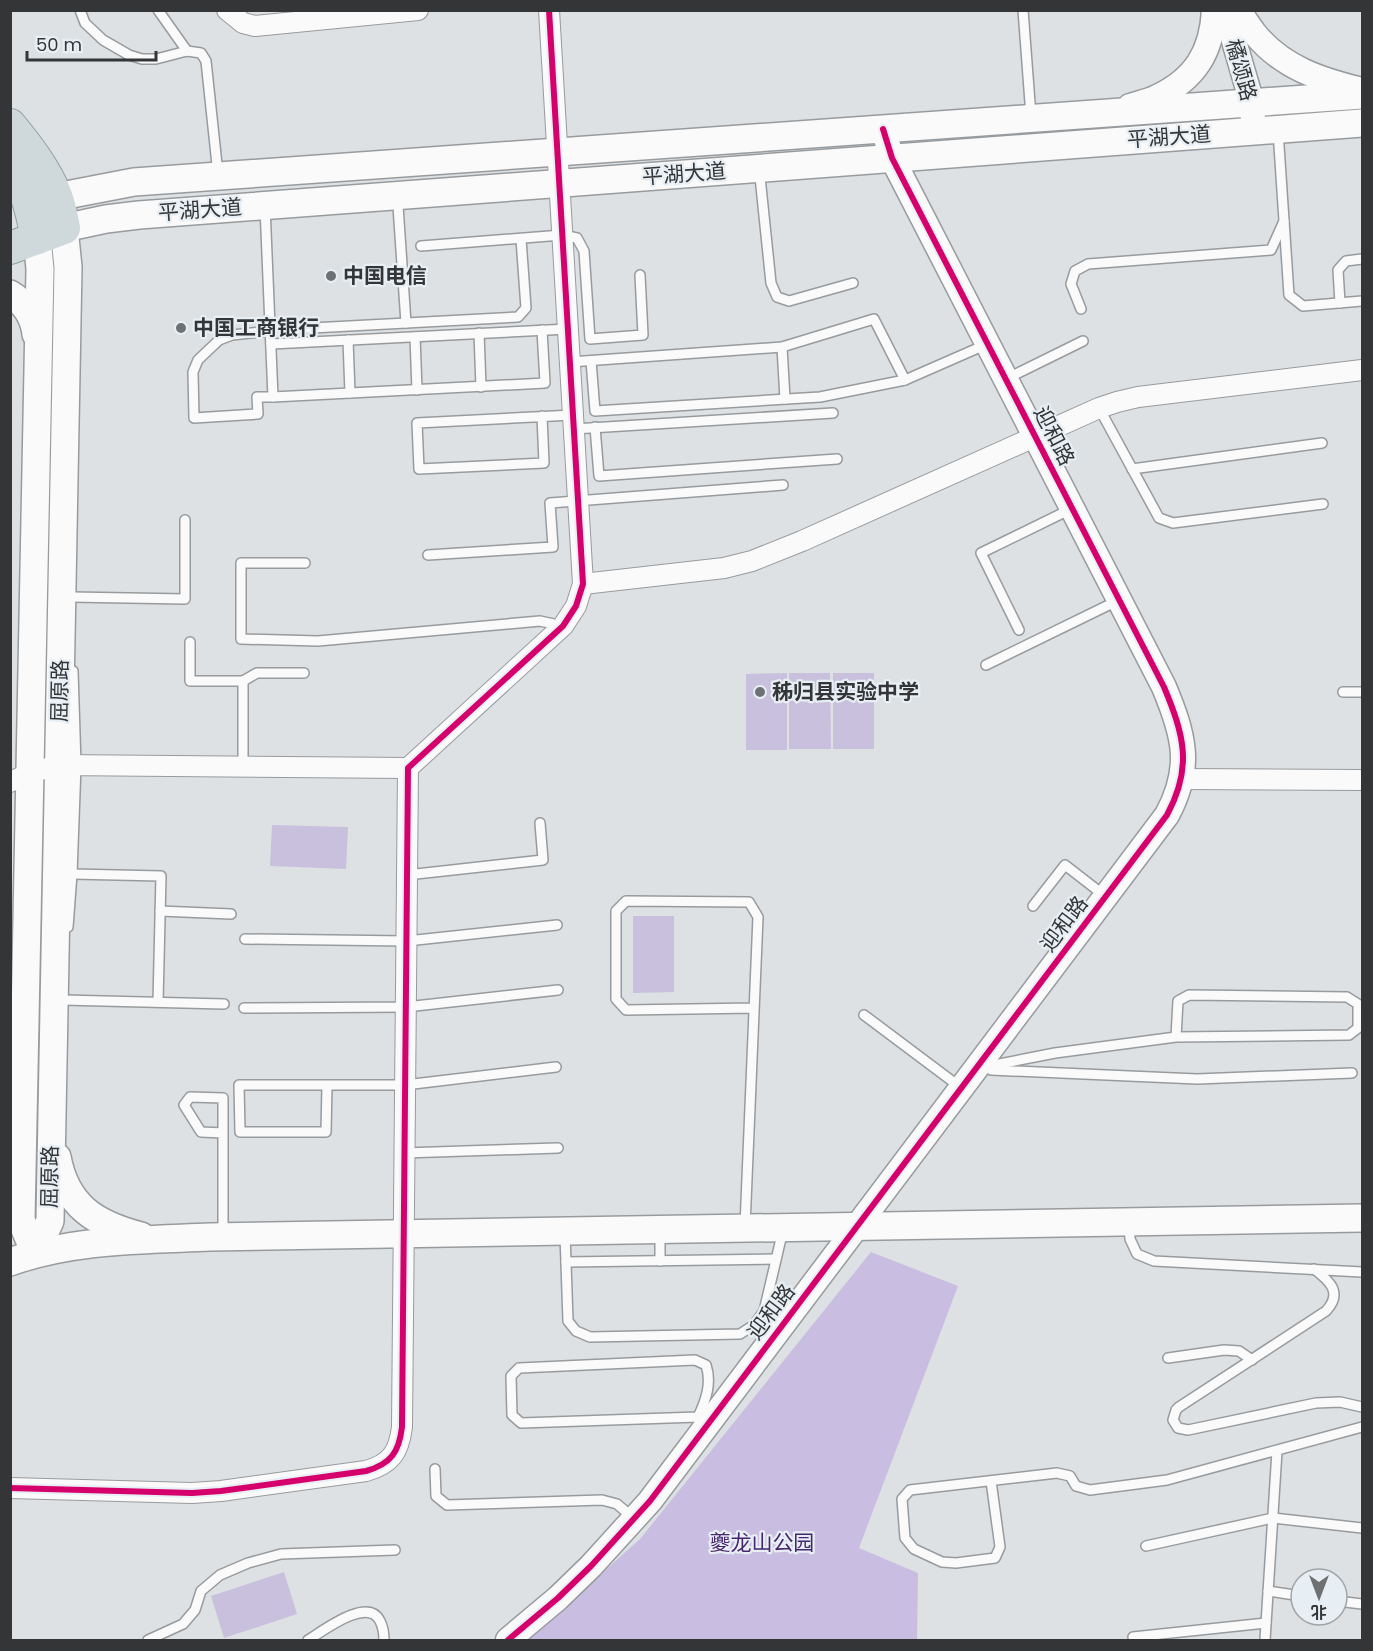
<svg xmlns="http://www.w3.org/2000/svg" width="1373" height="1651" font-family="Poppins,'Noto Sans SC',sans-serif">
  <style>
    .green { fill: #c8c0dd }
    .forest { fill: #c9bee1 }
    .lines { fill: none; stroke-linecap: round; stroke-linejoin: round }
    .service-casing { stroke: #989b9d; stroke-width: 12 }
    .minor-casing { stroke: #989b9d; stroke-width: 22 }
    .tertiary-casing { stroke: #989b9d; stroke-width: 27 }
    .secondary-casing { stroke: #989b9d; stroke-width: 30 }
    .trunk-casing { stroke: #909ea0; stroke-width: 34 }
    .service { stroke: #fafafb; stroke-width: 9 }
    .minor { stroke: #fafafb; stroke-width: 20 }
    .tertiary { stroke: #fafafb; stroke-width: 24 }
    .secondary { stroke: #fafafb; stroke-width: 27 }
    .trunk { stroke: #cfd8da; stroke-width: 32 }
    .cycleway-casing { stroke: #e7eff4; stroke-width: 10 }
    .cycleway { stroke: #d6006c; stroke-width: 6 }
    .poi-dot { fill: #6e7174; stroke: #e7eff4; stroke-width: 2 }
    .labels { text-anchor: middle; stroke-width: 4.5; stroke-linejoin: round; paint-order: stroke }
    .street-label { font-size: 21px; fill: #333537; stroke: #e7eff4 }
    .poi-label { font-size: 21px; font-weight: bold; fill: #333537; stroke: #e7eff4; text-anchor: start }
    .park-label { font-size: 21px; fill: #46266d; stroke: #e7eff4 }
  </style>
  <rect width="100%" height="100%" fill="#dde1e4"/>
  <g class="green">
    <polygon points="787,673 787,750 746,750 746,674"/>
    <polygon points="789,673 830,673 831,749 789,749"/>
    <rect x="833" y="673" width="41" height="76"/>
    <polygon points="272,825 348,827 346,869 270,866"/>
    <polygon points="633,916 674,916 674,992 633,993"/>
    <polygon points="284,1572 297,1614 224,1638 211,1596"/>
  </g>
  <polygon class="forest" points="871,1252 958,1286 859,1548 918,1573 917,1640 527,1640 640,1539"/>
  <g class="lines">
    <g class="service-casing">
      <g id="service">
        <polyline points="80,10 85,23 103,40 129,55 142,59 156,59 187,51 201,53 206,61 218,174"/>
        <polyline points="158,10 187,51"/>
        <polyline points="1023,10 1031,116"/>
        <polyline points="1278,131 1289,295 1303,306 1362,301"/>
        <polyline points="760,177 771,283 777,297 789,301 853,283"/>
        <polyline points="398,206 406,323"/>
        <polyline points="265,207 273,397 257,397 258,414 194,418 193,372 198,360 219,340 232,335 270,331"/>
        <polyline points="421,246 562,235 577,238 584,251 590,339 643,335 640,275"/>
        <polyline points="1340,303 1338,270 1346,261 1362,259"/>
        <polyline points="1081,309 1071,284 1075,271 1088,264 1271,250 1284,221"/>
        <polyline points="293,329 518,317 526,308 521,239"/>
        <polyline points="479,333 481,387"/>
        <polyline points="415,337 417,390"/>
        <polyline points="348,340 350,393"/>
        <polyline points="271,344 568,329"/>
        <polyline points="782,347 785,399"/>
        <polyline points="591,361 595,411 820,397 905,380 985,345"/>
        <polyline points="570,362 782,347 874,319 905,380"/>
        <polyline points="1006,379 1083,341"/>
        <polyline points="273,397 545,383 542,330"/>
        <polyline points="1099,408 1159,518 1173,523 1323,504"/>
        <polyline points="542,416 544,463 419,469 417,423 573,415"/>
        <polyline points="595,427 599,476 837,459"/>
        <polyline points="574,429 833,413"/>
        <polyline points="1132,469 1322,443"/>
        <polyline points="428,555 553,547 550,503 783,485"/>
        <polyline points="305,563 241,563 241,639 318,641 540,621 563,626"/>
        <polyline points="71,597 185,599 185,520"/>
        <polyline points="1019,630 981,553 1071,509"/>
        <polyline points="190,642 190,681 243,681 257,673 304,673"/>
        <polyline points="986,665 1119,600"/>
        <polyline points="243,681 243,767"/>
        <polyline points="1343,692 1362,692"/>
        <polyline points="72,874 161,876 158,1002"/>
        <polyline points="407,875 543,860 540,823"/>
        <polyline points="1033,906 1065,865 1105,896"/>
        <polyline points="160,911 231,914"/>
        <polyline points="68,927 72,874 76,765 73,671"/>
        <polyline points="245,939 407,941 557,925"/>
        <polyline points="63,1000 224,1004"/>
        <polyline points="244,1008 406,1007 558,990"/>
        <polyline points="864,1015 960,1087"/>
        <polyline points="984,1067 1055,1053 1176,1037 1349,1035 1358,1028 1358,1004 1347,997 1189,995 1178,1001 1176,1037"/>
        <polyline points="991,1070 1197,1079 1352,1073"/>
        <polyline points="327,1085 326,1132 240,1132 239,1085 405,1085 556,1067"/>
        <polyline points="223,1133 201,1132 184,1105 190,1097 223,1098 223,1235"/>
        <polyline points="404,1153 558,1148"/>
        <polyline points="1129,1224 1130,1239 1137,1254 1154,1261 1362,1272"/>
        <polyline points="745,1226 758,917 749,902 626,901 616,911 616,999 626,1010 754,1008"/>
        <polyline points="660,1233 660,1261"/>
        <polyline points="565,1234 568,1321 576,1331 590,1337 740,1334 754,1325 764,1311 783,1230"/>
        <polyline points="566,1262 776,1259"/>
        <path d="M1314,1269C1330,1281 1343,1293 1326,1311L1179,1407L1176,1410L1173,1420L1178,1428L1188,1430L1316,1403L1340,1402L1362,1407"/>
        <polyline points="1168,1358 1224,1350 1239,1351 1252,1360"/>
        <path d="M698,1417L521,1423L512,1415L511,1376L519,1368L695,1360L706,1365C712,1383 706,1400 698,1417L707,1422"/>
        <polyline points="435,1469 436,1496 447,1505 602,1500 617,1504 632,1517"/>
        <polyline points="991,1481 1000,1547 995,1558 956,1563 942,1562 914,1549 905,1538 902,1499 910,1490 1057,1473 1070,1476 1076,1486 1090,1490 1167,1480 1362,1427"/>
        <polyline points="1146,1546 1273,1518 1362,1528"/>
        <polyline points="1268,1591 1301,1596"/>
        <polyline points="1337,1601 1362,1604"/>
        <polyline points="1133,1637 1266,1623"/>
        <polyline points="148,1640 183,1624 195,1610 201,1591 220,1575 248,1563 281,1554 395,1550"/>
        <path d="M308,1640C323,1631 368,1596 380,1621C383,1627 384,1634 384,1640"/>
        <polyline points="1265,1640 1277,1451"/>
      </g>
    </g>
    <g class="minor-casing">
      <g id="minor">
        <polyline points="227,10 243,23 255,26 418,10"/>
        <polyline points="583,584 724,568 752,561 802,541 1099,408 1117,402 1138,397 1362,370"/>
        <polyline points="1182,779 1362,780"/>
        <polyline points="10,782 30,773 58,765 408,768"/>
        <path d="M10,1488L192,1493L221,1491L366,1471C391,1464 399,1452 402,1427L408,768L563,626L576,606L583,584L549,10"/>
      </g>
    </g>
    <g class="tertiary-casing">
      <g id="tertiary">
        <polyline points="1225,10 1252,103 1253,122"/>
        <path d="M1238,10C1244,18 1249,26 1255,34C1283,68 1321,80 1362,90"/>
        <path d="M1130,106C1139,103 1149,101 1157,97C1195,79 1212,52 1214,10"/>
        <path d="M508,1640L558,1598L591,1566L650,1501L1167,815C1193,767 1184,735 1164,687L892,158L883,129"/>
      </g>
    </g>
    <g class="secondary-casing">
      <g id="secondary">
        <polyline points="56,197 134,182 1362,95"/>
        <path d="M10,294C25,303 34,317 36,334"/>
        <path d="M57,1157C66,1206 95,1224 141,1236"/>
        <polyline points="35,1253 50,1221 68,267 64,228 106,219 139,215 1362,123"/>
        <polyline points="35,1253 21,1220 40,269 37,238"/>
        <path d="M10,1262C73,1239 144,1240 210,1237L1362,1218"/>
      </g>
    </g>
    <g class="trunk-casing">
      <g id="trunk">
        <path d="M10,125C28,147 46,170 56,196C60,206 62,218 64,228L10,248"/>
        <path d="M10,167C28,192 31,208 37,238"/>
      </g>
    </g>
    <use href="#service" class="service"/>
    <use href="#minor" class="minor"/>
    <use href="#tertiary" class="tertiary"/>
    <use href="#secondary" class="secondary"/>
    <use href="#trunk" class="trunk"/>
    <g class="cycleway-casing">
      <g id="cycleway">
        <path d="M10,1488L192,1493L221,1491L366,1471C391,1464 399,1452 402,1427L408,768L563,626L576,606L583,584L549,10"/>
        <path d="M508,1640L558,1598L591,1566L650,1501L1167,815C1193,767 1184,735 1164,687L892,158L883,129"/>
      </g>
    </g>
    <use href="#cycleway" class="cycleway"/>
  </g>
  <g class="poi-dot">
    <circle cx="331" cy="276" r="6"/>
    <circle cx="181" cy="328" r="6"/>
    <circle cx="760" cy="692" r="6"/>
  </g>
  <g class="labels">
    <g class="street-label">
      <text transform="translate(1241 70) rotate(75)" y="7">橘颂路</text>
      <text transform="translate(1169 137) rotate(-4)" y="7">平湖大道</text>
      <text transform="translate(684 174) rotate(-4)" y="7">平湖大道</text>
      <text transform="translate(200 210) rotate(-4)" y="7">平湖大道</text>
      <text transform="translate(1054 436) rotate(63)" y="7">迎和路</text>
      <text transform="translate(60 691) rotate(-89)" y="7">屈原路</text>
      <text transform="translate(1064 924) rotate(-53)" y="7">迎和路</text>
      <text transform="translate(50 1177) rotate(-89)" y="7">屈原路</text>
      <text transform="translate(771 1312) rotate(-53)" y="7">迎和路</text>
    </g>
    <g class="poi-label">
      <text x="343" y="283">中国电信</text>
      <text x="193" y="335">中国工商银行</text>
      <text x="772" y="699">秭归县实验中学</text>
    </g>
    <g class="park-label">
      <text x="762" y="1550">夔龙山公园</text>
    </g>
  </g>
  <rect width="1373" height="1651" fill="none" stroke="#333537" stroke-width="24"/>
  <g transform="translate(1319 1597) rotate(180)"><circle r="28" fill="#e7eff4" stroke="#9fa5a8" stroke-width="1.5"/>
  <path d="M0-4.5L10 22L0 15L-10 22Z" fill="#6e7174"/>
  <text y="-9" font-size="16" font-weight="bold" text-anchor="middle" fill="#333537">北</text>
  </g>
  <path d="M27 51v9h129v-9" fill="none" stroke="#333537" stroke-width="3"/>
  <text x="36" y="51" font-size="18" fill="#333537" stroke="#e7eff4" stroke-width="4.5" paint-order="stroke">50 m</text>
</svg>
